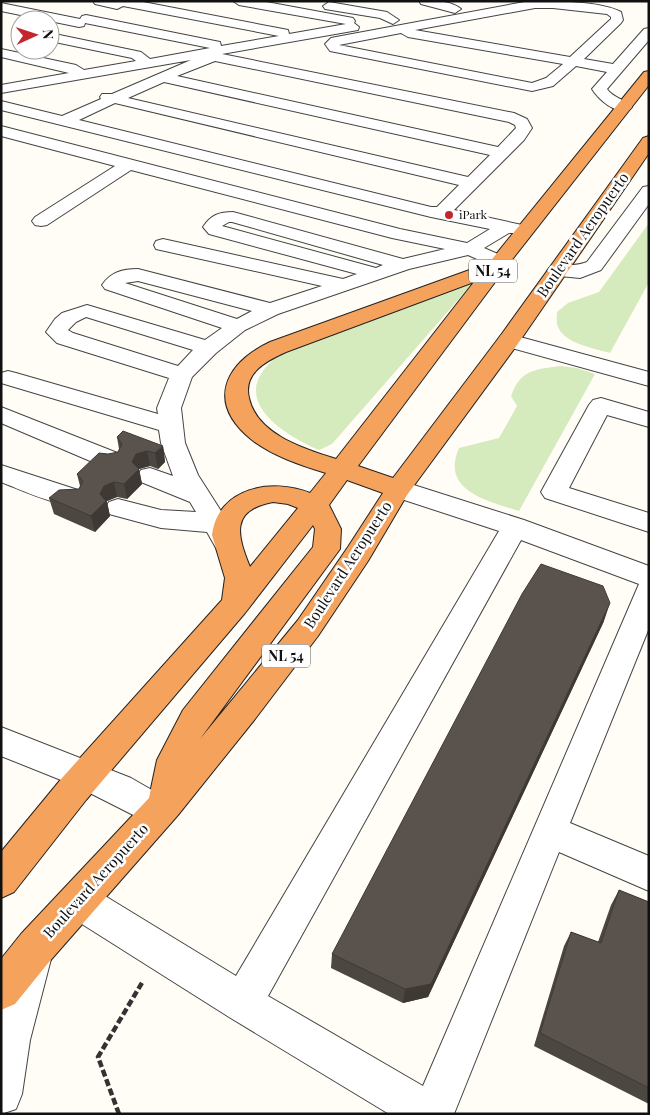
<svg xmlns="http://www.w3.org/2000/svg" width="650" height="1115" font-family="'Playfair Display',serif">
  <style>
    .green { fill: #d5ebbd }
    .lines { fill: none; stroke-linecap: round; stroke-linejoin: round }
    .minor-casing { stroke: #444; stroke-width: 2 }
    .highway-casing { stroke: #222; stroke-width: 2 }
    .path { stroke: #333; stroke-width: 4.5; stroke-dasharray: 7 3; stroke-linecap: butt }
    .minor { fill: #fff; fill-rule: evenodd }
    .highway { fill: #f5a25d; fill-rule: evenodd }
    .wall { fill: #4d4742 }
    .shaded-wall { fill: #3f3936 }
    .building { fill: #5a524d; stroke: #3f3936 }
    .poi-dot { fill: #c4262e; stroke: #fff; stroke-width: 2 }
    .labels { text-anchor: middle; stroke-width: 5; stroke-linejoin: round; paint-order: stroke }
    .far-poi-label { font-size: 12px; fill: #111; stroke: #fff; text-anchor: start }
    .shield { fill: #fff; stroke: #585858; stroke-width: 1 }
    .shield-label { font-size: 14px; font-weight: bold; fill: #111 }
    .street-label { font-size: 15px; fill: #111; stroke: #fff }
  </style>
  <rect width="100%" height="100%" fill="#fffdf5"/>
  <g class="green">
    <path d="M649,223V282L610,353C594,348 565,344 558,327C556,323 557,316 557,312L568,303L599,292Z"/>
    <path d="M472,284L332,444L319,450C285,435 228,401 272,361C279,355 291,351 300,347Z"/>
    <path d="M560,366L577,368L595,374L519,511C488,501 440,491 459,448L499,438L517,406L511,396C521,369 534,370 560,366Z"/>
  </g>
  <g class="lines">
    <g class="minor-casing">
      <g id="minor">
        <path d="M93,1H138L283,29L288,30L289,34L346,24L239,5L233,1H261L353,18L355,21L354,23L359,27L358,30L222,54L514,113L527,119L532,128L524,140L454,210L522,225L524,229L522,233H509L484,248L507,258L510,262L507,266L500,268L493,266L468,255L409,269L278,314L245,330L216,353L192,377L181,408L185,443L198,475L240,541L236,548L226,551L216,548L207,532L161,528L109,514L105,508L109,502L118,499L161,510L196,512L190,502L141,482L137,476L141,470L150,468L173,476L161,443L159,430L1,383V373L8,371L16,373L158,414L157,408L169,378L57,343L46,332L55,319L62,313L87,305L205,340L222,328L105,289L102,285C111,272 122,269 138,269L270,303L322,286L156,249L154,245L156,241L163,239L343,279L357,274L209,234L203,227C211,215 219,212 233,212L403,259L445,249L392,238L131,170L47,225L41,226L35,225L32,221L35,217L115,166L1,136V126L400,229L467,243L490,229L431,217L1,110V101L62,116L101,99L100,97L102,94H112L191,60L1,93V85L69,73L1,57V49L76,65L84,70L136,61L132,58L50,41V33L141,52L150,59L210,48L85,23L84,26L79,27L1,11V3L80,19L82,16L86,15L215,41L220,42L221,46L279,36L123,6L117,9L95,4ZM215,61L509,122L515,125L516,128L498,147L177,76ZM164,82L490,155L468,177L128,98ZM115,103L459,185L437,207H431L79,120ZM229,222H232L383,265L376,268L222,226ZM138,281L252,311L237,319L125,283ZM86,317L193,350L178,366L73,333L68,330L76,322Z"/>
        <path d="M419,1C433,1 451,0 461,9L455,13L421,4Z"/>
        <path d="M530,1C554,1 601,1 621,12L623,20L621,23L584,59L613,64L644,29L649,28V40L607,89C613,98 625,99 632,107L629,110C615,114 599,100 592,89L607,72L576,66L553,86L532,91L335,52L330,51L325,44L331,38L336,37ZM535,8H553L607,14L611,17V19L570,57L415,30ZM401,33L408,37L563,64L546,78L532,83L339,45Z"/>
        <polygon points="329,2 387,12 399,20 393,24 380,18 325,9 323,6"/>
        <path d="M649,186V204L601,270L580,278L550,275L547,271L550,267C563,264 575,267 587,262L643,187Z"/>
        <polygon points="509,334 649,372 649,386 501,345 498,340 501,335"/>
        <polygon points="601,398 649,412 649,427 607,415 569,488 649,513 649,532 545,498 541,492 589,405 593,400"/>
        <polygon points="1,407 120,454 123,460 120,466 111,468 102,466 1,423"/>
        <path d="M1,465L81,491L85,497L81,503C60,509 22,490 1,482Z"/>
        <path d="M398,480L524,520L649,566V628L570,823L649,856V891L559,852L454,1114H389L229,1017L66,914L61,901L66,888L79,883L92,888L236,976L499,531L389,495L385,489L389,483ZM521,540L639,584L423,1086L268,996Z"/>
        <polygon points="1,727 131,778 171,801 176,812 171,823 159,828 76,786 1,756"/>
        <polygon points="32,940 46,945 51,959 30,1040 22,1094 16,1109 1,1114 1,999 18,945"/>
      </g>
    </g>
    <g class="highway-casing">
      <path id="highway" d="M649,71V85L507,266L358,466L393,478L501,335L643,138L649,136V153L517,345L407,495L368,561L318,636L255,719L178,815L49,962L15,1004L1,1010V959L21,934L149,798L157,760L183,710L313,547L315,529L313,525L245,613L86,800L14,892L1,898V852L62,778L222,600L225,578L212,535C218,487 272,478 310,493L326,473C300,465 273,456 252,440C206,403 224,364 270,342L489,263L644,72ZM474,282L336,459C305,449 257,435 249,398C243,373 266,361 286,352ZM347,480L383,493L348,547L298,620L200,739L340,549L341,529L329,505ZM273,502L288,504L298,508L250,567C237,535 230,510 273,502Z"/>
    </g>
    <polyline class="path" points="119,1114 98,1057 143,981"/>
    <use href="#minor" class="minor"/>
    <use href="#highway" class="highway"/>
  </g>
  <g class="wall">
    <polygon points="117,437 163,446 165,462 158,469 150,466 139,469 142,484 127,499 117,497 107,501 107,502 110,516 95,532 54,514 49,498 79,489 80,486 77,474 118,452 119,449"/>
    <polygon points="604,621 428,997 403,1003 331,968 332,954"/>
    <polygon points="619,890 649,902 649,1104 534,1046 564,946 571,932 598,942 611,905"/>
  </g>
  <g class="shaded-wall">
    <polygon points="163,446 165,462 158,469 155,453"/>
    <polygon points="147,451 150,466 139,469 142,484 127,499 124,484 132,462 136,454"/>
    <polygon points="114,482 117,497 107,501 107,502 110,516 95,532 91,516 100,494 104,486"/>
    <polygon points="610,603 604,621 428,997 403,1003 405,989"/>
  </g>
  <g class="building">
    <polygon points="123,431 163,446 155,453 147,451 136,454 132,462 139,469 124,484 114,482 104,486 100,494 106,501 91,516 49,498 59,490 79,489 83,481 77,474 99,453 108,454 118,452 122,444 117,437"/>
    <polygon points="541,564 603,586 610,603 431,984 405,989 332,954 522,594"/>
    <polygon points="619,890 649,902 649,1088 540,1033 571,932 601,943"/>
  </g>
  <circle class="poi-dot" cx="449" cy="215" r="5"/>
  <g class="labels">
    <g class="far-poi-label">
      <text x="459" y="219">iPark</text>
    </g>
    <g class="shield">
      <rect x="469" y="259.5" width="48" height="23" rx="4"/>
      <rect x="262" y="644.5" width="48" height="23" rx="4"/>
    </g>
    <g class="shield-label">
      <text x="493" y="276">NL 54</text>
      <text x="286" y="661">NL 54</text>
    </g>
    <g class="street-label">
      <text transform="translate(583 235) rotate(-55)" y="5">Boulevard Aeropuerto</text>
      <text transform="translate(348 565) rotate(-57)" y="5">Boulevard Aeropuerto</text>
      <text transform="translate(96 881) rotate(-48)" y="5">Boulevard Aeropuerto</text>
    </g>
  </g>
  <rect width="650" height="1115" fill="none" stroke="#111111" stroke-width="5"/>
  <g transform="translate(35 35) rotate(87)"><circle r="24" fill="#ffffff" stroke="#a0a0a0"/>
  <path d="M0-4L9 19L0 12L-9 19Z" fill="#c4262e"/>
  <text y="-8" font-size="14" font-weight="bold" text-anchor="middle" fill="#111111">N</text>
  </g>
</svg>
